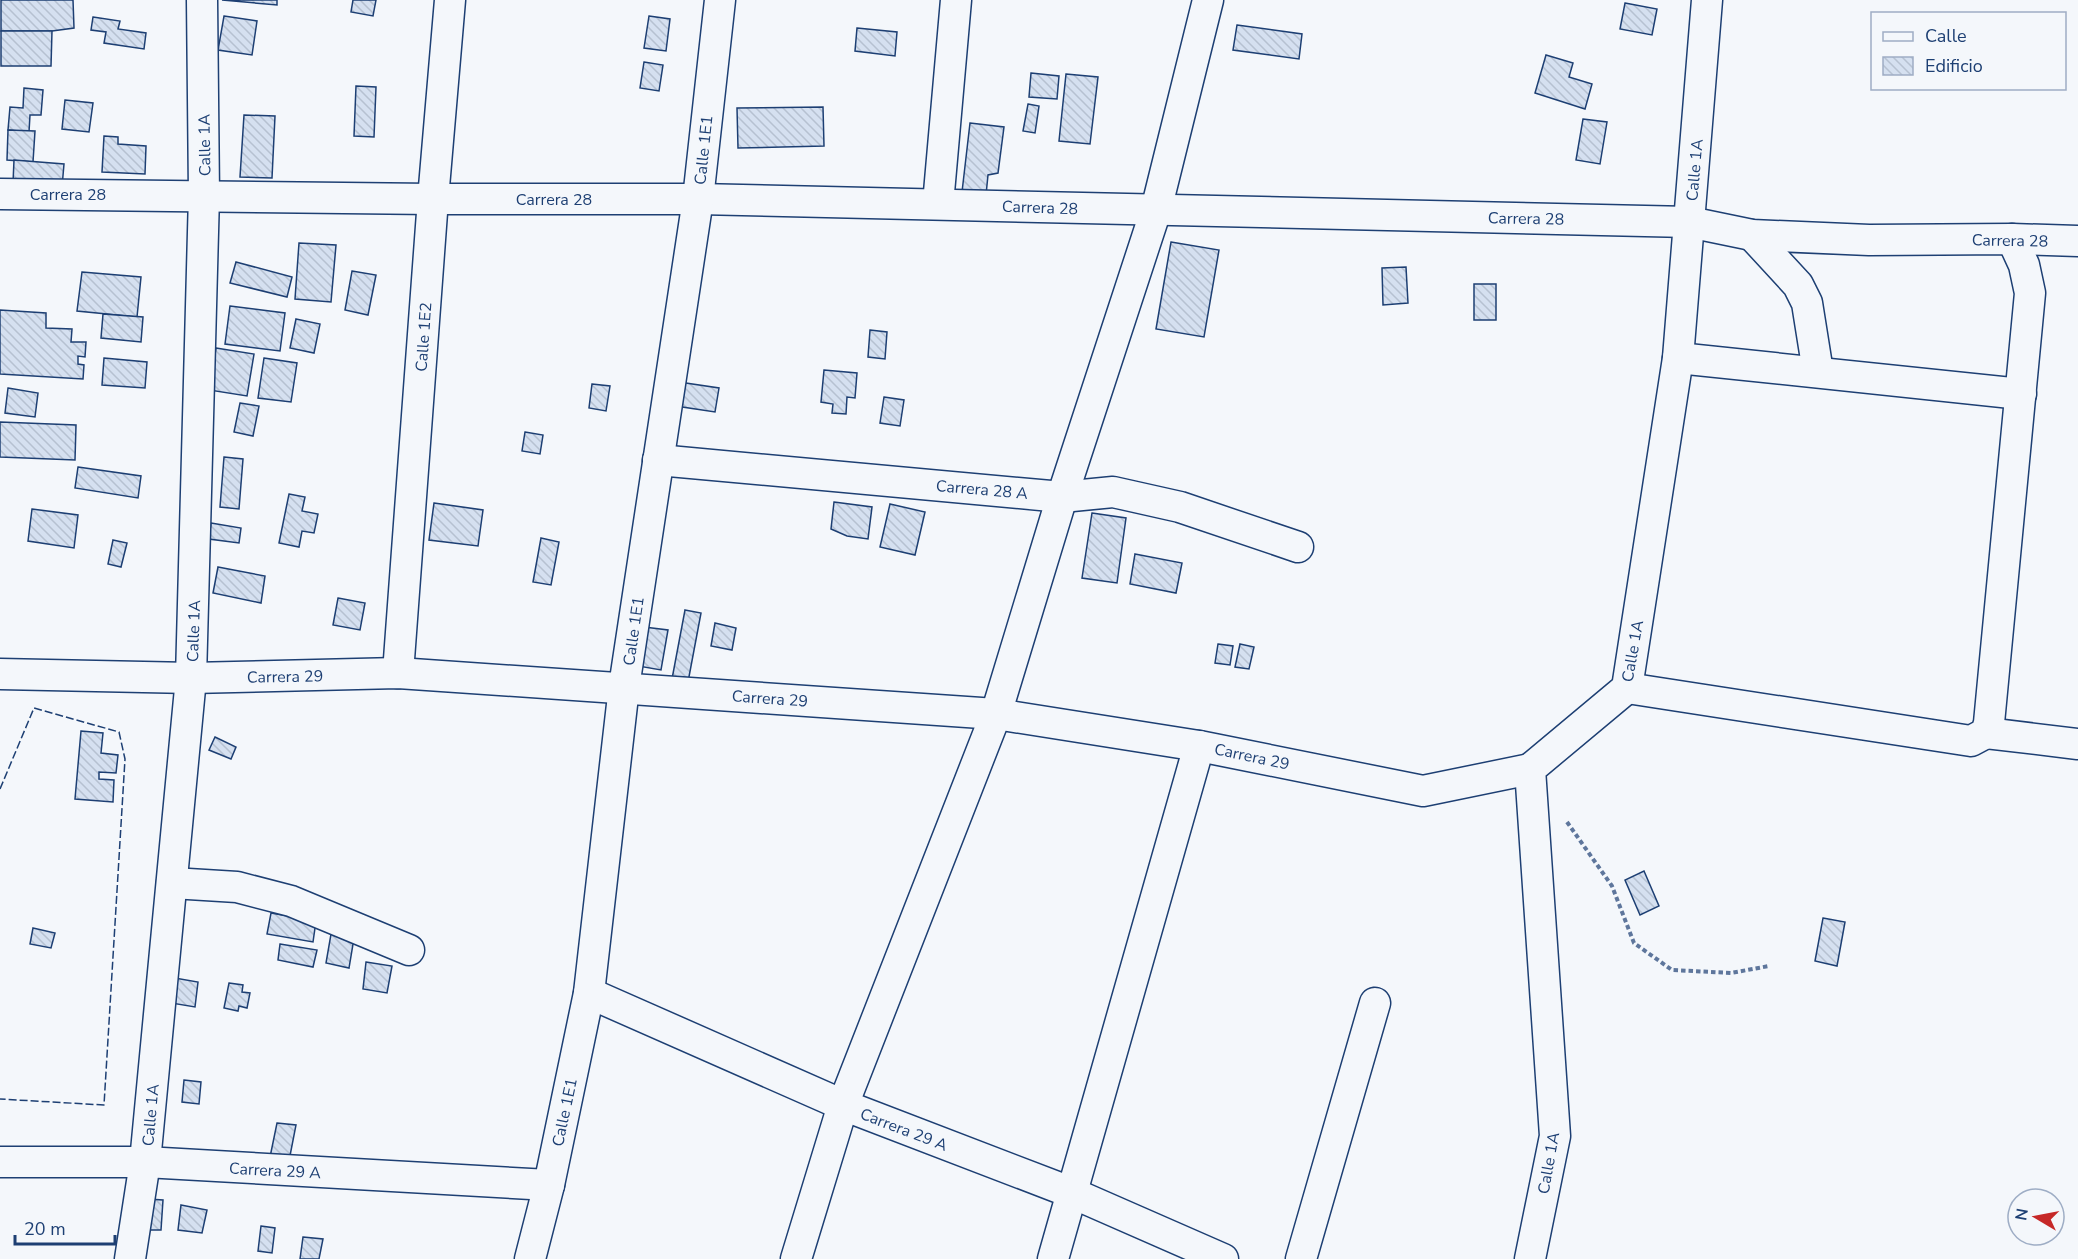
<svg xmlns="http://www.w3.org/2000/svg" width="2078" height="1259" font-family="'Nunito Sans',sans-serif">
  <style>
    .building { fill: url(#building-back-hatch); stroke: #1d3f73; stroke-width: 1.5 }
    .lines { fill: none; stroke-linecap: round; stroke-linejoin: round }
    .street-casing { stroke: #1d3f73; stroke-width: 33 }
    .path { stroke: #5e769c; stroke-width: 4; stroke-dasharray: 4.5 3; stroke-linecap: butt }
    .street { stroke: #f4f7fb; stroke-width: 30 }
    .fence { stroke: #1d3f73; stroke-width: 1.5; stroke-dasharray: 8 3; stroke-linecap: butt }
    .labels { text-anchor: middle; stroke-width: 4.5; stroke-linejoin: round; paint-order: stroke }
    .street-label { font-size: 16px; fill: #1d3f73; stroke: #f4f7fb }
  </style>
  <defs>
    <pattern id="building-back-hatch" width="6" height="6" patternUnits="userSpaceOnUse" patternTransform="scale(1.5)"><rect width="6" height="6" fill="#d5e0f0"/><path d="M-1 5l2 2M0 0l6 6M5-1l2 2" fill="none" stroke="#b6c1d1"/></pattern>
  </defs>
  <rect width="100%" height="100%" fill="#f4f7fb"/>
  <g class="building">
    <polygon points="1,0 73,0 74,28 52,31 1,31"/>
    <polygon points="222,0 277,0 277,5"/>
    <polygon points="353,0 376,0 373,16 351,12"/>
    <polygon points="1625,3 1657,9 1652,35 1620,29"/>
    <polygon points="224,16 257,21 252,55 218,50"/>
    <polygon points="649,16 670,19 666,51 644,48"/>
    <polygon points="93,17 120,21 118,29 146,33 144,49 104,43 106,32 91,30"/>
    <polygon points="1237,25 1302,34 1299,59 1233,50"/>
    <polygon points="857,28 897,32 895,56 855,51"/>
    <polygon points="1,31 52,31 51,66 1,66"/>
    <polygon points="1546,55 1573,63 1569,77 1592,84 1585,109 1535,93"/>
    <polygon points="644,62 663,65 659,91 640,88"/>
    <polygon points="1031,73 1059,76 1057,99 1029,97"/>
    <polygon points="1066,74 1098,77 1090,144 1059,141"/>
    <polygon points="356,86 376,87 374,137 354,136"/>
    <polygon points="24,88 43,90 41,115 30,115 29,132 8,130 10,107 23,108"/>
    <polygon points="65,100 93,103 89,132 62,129"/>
    <polygon points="1028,104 1039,106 1035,133 1023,131"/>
    <polygon points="823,107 824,146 738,148 737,108"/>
    <polygon points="244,115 275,116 272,178 240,177"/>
    <polygon points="1583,119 1607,122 1600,164 1576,160"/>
    <polygon points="970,123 1004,127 998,173 988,175 986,195 962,192"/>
    <polygon points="8,130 35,131 33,162 7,160"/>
    <polygon points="104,136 118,137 118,144 146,146 145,174 102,172"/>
    <polygon points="14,160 64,164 62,187 13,183"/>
    <polygon points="1171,242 1219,250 1204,337 1156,329"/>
    <polygon points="299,243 336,245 331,302 295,299"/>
    <polygon points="236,262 292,277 287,297 230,283"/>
    <polygon points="1406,267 1408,303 1383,305 1382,268"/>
    <polygon points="352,271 376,275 368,315 345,310"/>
    <polygon points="82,272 141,277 137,317 77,311"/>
    <rect x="1474" y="284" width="22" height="36"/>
    <polygon points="230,306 285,313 280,351 225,344"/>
    <polygon points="0,310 46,313 46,328 72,329 71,342 86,342 85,357 78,356 78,364 84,365 83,379 0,374"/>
    <polygon points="103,314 143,317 141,342 101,338"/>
    <polygon points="296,319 320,324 314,353 290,348"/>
    <polygon points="870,330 887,332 885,359 868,357"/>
    <polygon points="216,348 254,354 247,396 209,390"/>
    <polygon points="104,358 147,362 145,388 102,385"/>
    <polygon points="264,358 297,363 291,402 258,398"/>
    <polygon points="824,370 857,373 855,398 847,397 846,414 832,413 833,404 821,402"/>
    <polygon points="679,382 719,388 715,412 676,406"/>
    <polygon points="592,384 610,386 606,411 589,408"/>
    <polygon points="8,388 38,393 35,417 5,413"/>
    <polygon points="884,397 904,400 900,426 880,423"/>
    <polygon points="240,403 259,406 253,436 234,432"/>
    <polygon points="0,422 76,425 75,460 0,457"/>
    <polygon points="525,432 543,435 540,454 522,451"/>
    <polygon points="224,457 243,459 239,509 220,507"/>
    <polygon points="78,467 141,476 138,498 75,488"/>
    <polygon points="289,494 305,497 302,511 318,514 314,533 302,531 299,547 279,543"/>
    <polygon points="834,502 872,507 868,539 847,536 831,529"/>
    <polygon points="434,503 483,510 478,546 429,540"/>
    <polygon points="890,504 925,512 915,555 880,547"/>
    <polygon points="32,509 78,515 74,548 28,541"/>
    <polygon points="1092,513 1126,518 1117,583 1082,578"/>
    <polygon points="211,523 241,528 239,543 209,539"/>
    <polygon points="541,538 559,542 551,585 533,582"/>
    <polygon points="113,540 127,543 121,567 108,564"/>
    <polygon points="1135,554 1182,563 1176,593 1130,584"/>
    <polygon points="218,567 265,576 261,603 213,593"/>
    <polygon points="338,598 365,603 360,630 333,625"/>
    <polygon points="685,610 701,613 688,682 672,679"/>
    <polygon points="715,623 736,628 732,650 711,646"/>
    <polygon points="644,627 668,630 661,670 638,666"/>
    <polygon points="1218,644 1233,646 1230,665 1215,663"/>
    <polygon points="1240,644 1254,647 1249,669 1235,667"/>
    <polygon points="81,731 103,733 101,753 118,755 116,773 99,772 99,779 114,780 113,802 75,799"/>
    <polygon points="215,737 236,747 231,759 209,750"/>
    <polygon points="1644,871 1659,906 1640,915 1625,880"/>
    <polygon points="271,913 316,921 313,942 267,934"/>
    <polygon points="1823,918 1845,922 1837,966 1815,961"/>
    <polygon points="33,928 55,933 51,948 30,944"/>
    <polygon points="331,934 354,938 349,968 326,963"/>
    <polygon points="280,944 317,950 313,967 278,960"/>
    <polygon points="366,962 392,966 387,993 363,989"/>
    <polygon points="169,977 198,982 195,1007 165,1002"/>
    <polygon points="229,983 243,985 242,992 250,993 247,1008 239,1006 238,1011 224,1008"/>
    <polygon points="184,1080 201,1082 199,1104 182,1102"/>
    <polygon points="277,1123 296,1125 288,1166 269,1162"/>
    <polygon points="148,1199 163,1200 161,1230 145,1230"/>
    <polygon points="181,1205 207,1210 202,1233 178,1230"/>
    <polygon points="261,1226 275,1228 272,1253 258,1251"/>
    <polygon points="303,1237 323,1239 319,1259 300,1259"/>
  </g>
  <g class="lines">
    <g class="street-casing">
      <g id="street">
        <polyline points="0,194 433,199 698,199 1689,222 1752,235 1869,240 2012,239 2078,241"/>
        <polyline points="938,204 956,0"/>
        <polyline points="1752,235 1798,285 1807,303 1818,372"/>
        <polyline points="1678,358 2021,394"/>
        <polyline points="658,460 1062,497 1113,492 1180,507 1298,547"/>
        <polyline points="398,673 433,199 450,0"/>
        <polyline points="0,674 191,678 398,673 996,714 1199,746 1423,791 1530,769"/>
        <polyline points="1627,688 1971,741 1986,733 1989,723 2030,293 2024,265 2012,239"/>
        <polyline points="1986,733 2078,744"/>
        <polyline points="172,883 237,887 291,901 409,950"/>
        <polyline points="589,993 843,1105 1070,1192 1223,1259"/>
        <polyline points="0,1162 145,1162 549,1185"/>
        <polyline points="130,1259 145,1162 191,678 204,195 202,0"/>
        <polyline points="530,1259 549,1185 589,993 624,687 698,199 720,0"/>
        <polyline points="796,1259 843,1105 996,714 1062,497 1156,210 1208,0"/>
        <polyline points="1053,1259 1199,746"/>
        <polyline points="1301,1259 1375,1003"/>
        <polyline points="1530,1259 1555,1136 1530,769 1627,688 1678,358 1707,0"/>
      </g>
    </g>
    <polyline class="path" points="1567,822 1612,886 1634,943 1672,970 1731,973 1769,966"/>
    <use href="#street" class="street"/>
    <polyline class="fence" points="0,789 34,708 119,732 125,759 104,1105 0,1099"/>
  </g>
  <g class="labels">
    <g class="street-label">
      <text transform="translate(204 145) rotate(-91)" y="6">Calle 1A</text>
      <text transform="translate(703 150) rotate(-84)" y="6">Calle 1E1</text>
      <text transform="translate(1694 170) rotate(-85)" y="6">Calle 1A</text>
      <text x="68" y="200">Carrera 28</text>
      <text x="554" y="205">Carrera 28</text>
      <text transform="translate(1040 207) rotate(2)" y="6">Carrera 28</text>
      <text transform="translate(1526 218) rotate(1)" y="6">Carrera 28</text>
      <text transform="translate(2010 240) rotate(1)" y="6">Carrera 28</text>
      <text transform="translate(423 337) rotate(-86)" y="6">Calle 1E2</text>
      <text transform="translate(982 489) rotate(5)" y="6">Carrera 28 A</text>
      <text transform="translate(193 631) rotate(-88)" y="6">Calle 1A</text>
      <text transform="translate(633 631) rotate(-82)" y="6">Calle 1E1</text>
      <text transform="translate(1632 651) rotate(-80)" y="6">Calle 1A</text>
      <text transform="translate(285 676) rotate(-1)" y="6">Carrera 29</text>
      <text transform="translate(770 698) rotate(4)" y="6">Carrera 29</text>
      <text transform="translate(1252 756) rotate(12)" y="6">Carrera 29</text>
      <text transform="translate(564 1112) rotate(-78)" y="6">Calle 1E1</text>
      <text transform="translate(150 1115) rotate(-85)" y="6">Calle 1A</text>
      <text transform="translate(904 1129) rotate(21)" y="6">Carrera 29 A</text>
      <text transform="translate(1548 1163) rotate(-80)" y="6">Calle 1A</text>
      <text transform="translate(275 1170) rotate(3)" y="6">Carrera 29 A</text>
    </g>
  </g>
  <rect x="1871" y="12" width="195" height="78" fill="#f4f7fb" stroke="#9eadc5" stroke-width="1.5"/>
  <rect x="1883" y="32" width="30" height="9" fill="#f4f7fb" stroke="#9eadc5" stroke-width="1.5"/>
  <text x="1925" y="42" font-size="18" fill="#1d3f73">Calle</text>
  <rect x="1883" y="57" width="30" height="18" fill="url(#building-back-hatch)" stroke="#9eadc5" stroke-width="1.5"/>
  <text x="1925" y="72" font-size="18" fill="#1d3f73">Edificio</text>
  <g transform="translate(2036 1217) rotate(280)"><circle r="28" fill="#f4f7fb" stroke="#9eadc5" stroke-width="1.5"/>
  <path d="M0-4.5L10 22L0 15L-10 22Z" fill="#c62828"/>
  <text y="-9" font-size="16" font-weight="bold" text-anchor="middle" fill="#1d3f73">N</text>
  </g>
  <path d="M15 1235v9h100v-9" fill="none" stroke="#1d3f73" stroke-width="3"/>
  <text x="24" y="1235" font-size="18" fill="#1d3f73" stroke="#f4f7fb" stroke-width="4.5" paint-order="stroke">20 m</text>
</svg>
